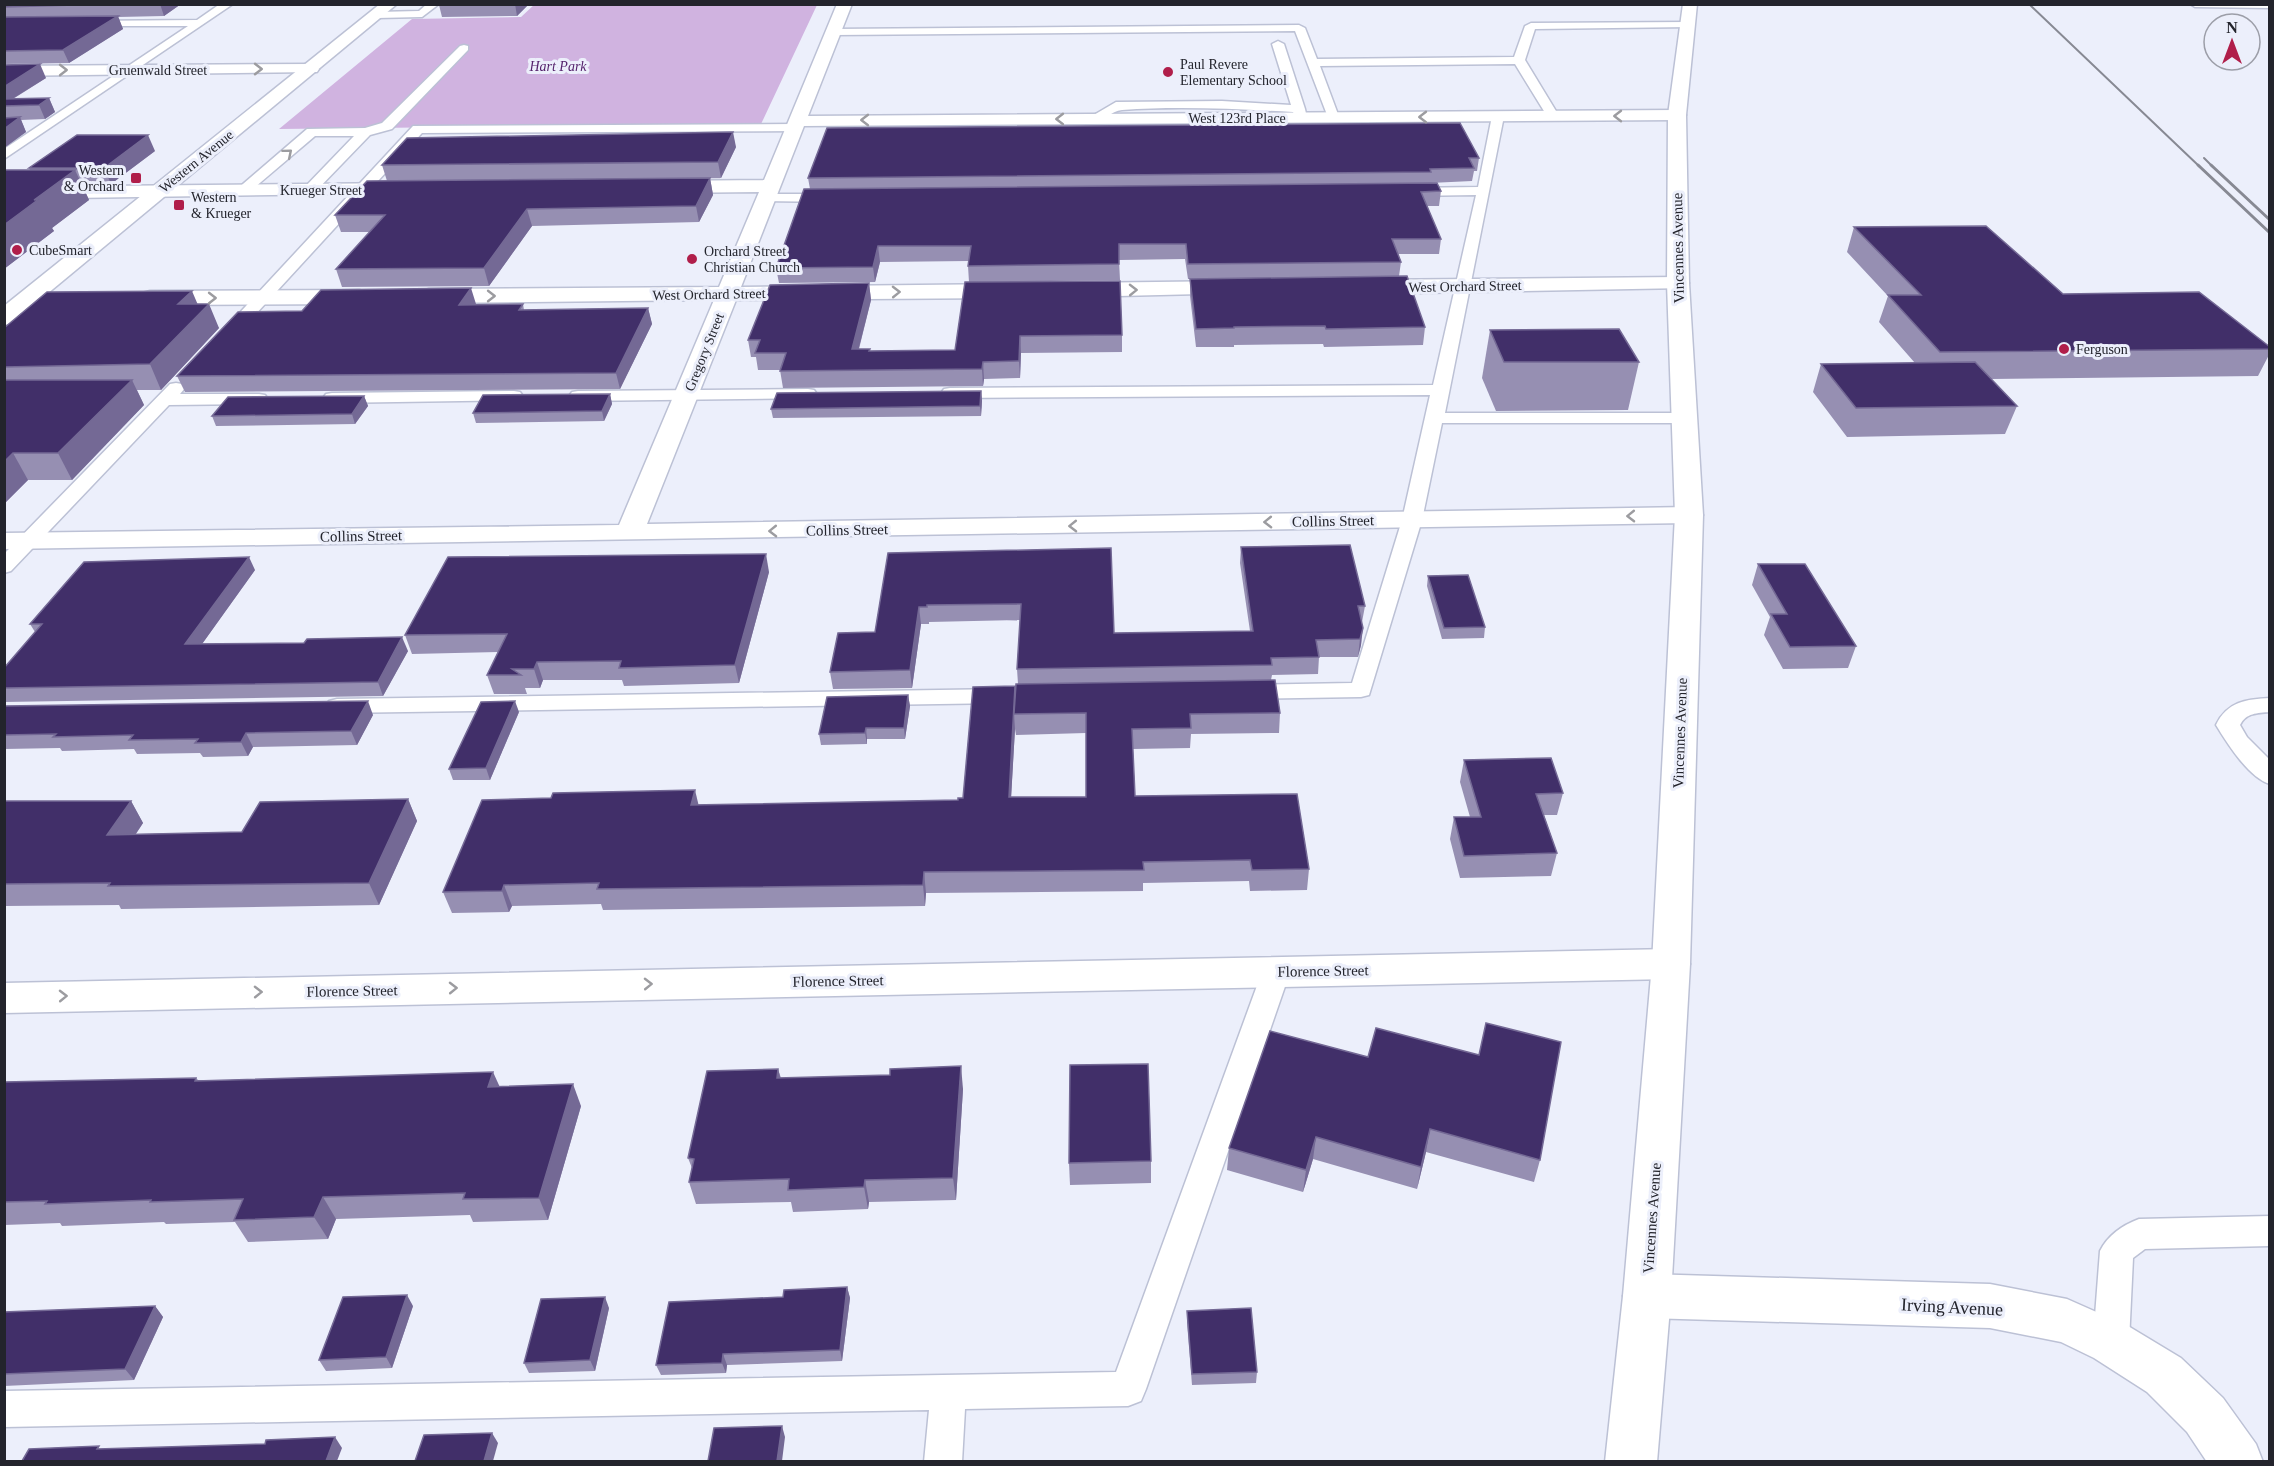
<svg xmlns="http://www.w3.org/2000/svg" width="2274" height="1466" font-family="Georgia,serif">
  <style>
    .green { fill: #d0b3e0 }
    .lines { fill: none; stroke-linecap: round; stroke-linejoin: round }
    .lane-casing { stroke: #bcc1d5; stroke-width: 3 }
    .street-casing { stroke: #bcc1d5; stroke-width: 3 }
    .secondary-casing { stroke: #bcc1d5; stroke-width: 3 }
    .lane { fill: #fff; fill-rule: evenodd }
    .street { fill: #fff; fill-rule: evenodd }
    .secondary { fill: #fff; fill-rule: evenodd }
    .rail-far1 { stroke: #878993; stroke-width: 2 }
    .rail { stroke: #878993; stroke-width: 3 }
    .wall { fill: #968fb2; fill-rule: evenodd }
    .shaded-wall { fill: #746995 }
    .building { fill: #412f69; stroke: #746995; stroke-width: 1.5 }
    .oneway { stroke: #9c9ca0 }
    .poi-dot { fill: #b01e4a; stroke: #eceffb; stroke-width: 2 }
    .labels { text-anchor: middle; stroke-width: 6; stroke-linejoin: round; paint-order: stroke }
    .far-poi-label { font-size: 14px; fill: #23242c; stroke: #eceffb; text-anchor: start }
    .far-park-label { font-size: 14px; font-style: italic; fill: #55236c; stroke: #eceffb }
    .far-street-label { font-size: 14px; fill: #23242c; stroke: #eceffb }
    .street-label { font-size: 15px; fill: #23242c; stroke: #eceffb }
    .near-street-label { font-size: 18px; fill: #23242c; stroke: #eceffb }
  </style>
  <rect width="100%" height="100%" fill="#eceffb"/>
  <polygon class="green" points="535,4 817,5 761,124 279,129 412,19 521,17"/>
  <g class="lines">
    <g class="lane-casing">
      <g id="lane">
        <polygon points="220,4 233,4 4,159 4,149 188,26 88,26 83,23 84,21 197,20"/>
        <polygon points="427,4 439,4 422,17 377,18 372,15 377,12 419,11"/>
        <polygon points="2190,4 2270,4 2270,8 2195,7"/>
        <polygon points="1687,22 1691,23 1691,27 1535,29 1525,60 1559,116 1553,120 1547,116 1515,64 1320,66 1339,117 1333,121 1329,120 1295,31 834,35 828,32 834,29 1299,25 1305,28 1317,59 1514,57 1525,26 1531,23"/>
        <path d="M1278,41L1284,44L1305,109L1307,118L1305,121H1297L1293,112C1236,109 1179,106 1122,110C1110,111 1101,125 1088,122L1087,119L1116,102L1222,101L1291,105L1272,44Z"/>
        <polygon points="464,45 468,46 468,50 392,129 370,135 314,193 304,193 302,190 354,136 315,136 248,193 238,193 236,190 307,129 365,128 382,123 460,46"/>
        <polygon points="1498,112 1504,116 1445,413 1685,413 1691,414 1694,418 1691,422 1685,423 1442,423 1422,520 1369,695 1361,697 1246,699 1238,697 1234,692 1238,687 1246,685 1352,683 1402,520 1430,395 950,398 944,397 941,393 944,389 950,388 1433,385 1476,195 1408,196 1401,192 1408,188 1478,187 1492,116"/>
        <polygon points="795,124 801,128 800,131 422,133 233,339 221,339 219,335 413,126"/>
        <polygon points="766,194 833,194 840,198 833,202 761,201 759,198"/>
        <polygon points="176,383 182,384 185,388 180,394 259,394 265,395 268,399 265,403 259,404 169,405 11,571 4,573 4,554 170,384"/>
        <polygon points="808,389 814,390 817,394 814,398 578,401 572,400 569,396 572,392 578,391"/>
        <polygon points="514,391 520,392 523,396 520,400 332,403 326,402 323,398 326,394 332,393"/>
        <polygon points="1004,689 1012,691 1016,696 1012,701 1004,703 337,713 329,711 325,706 329,701 337,699"/>
        <path d="M2270,698V712C2257,713 2246,713 2240,725L2247,737L2270,760V784C2249,778 2227,743 2216,725C2227,702 2246,699 2270,698Z"/>
        <polygon points="1276,961 1286,964 1290,972 1146,1389 1141,1401 1128,1406 965,1409 962,1462 924,1462 929,1410 4,1427 4,1391 1116,1372 1262,972 1266,964"/>
        <path d="M2270,1216V1246L2145,1249L2133,1258L2129,1342L2123,1354L2111,1359L2099,1354L2093,1342L2100,1251C2108,1235 2123,1225 2139,1219Z"/>
      </g>
    </g>
    <g class="street-casing">
      <g id="street">
        <polygon points="837,4 852,4 808,116 1677,110 1683,111 1686,115 1683,119 1677,120 804,126 741,287 1007,284 1015,286 1018,291 1015,296 1007,298 736,300 647,524 1689,507 1699,509 1703,515 1699,521 1689,523 4,549 4,533 619,525 714,300 429,303 421,301 418,296 421,291 429,289 719,287 759,192 666,193 659,191 656,187 659,183 666,181 764,180"/>
        <polygon points="311,64 319,69 317,72 4,76 4,66"/>
        <polygon points="405,183 412,185 415,189 412,193 4,199 4,187"/>
        <polygon points="1678,277 1686,278 1689,283 1686,288 1365,294 1357,292 1354,287 1357,282 1365,280"/>
        <polygon points="1235,281 1243,283 1246,288 1243,293 1077,297 1069,295 1066,290 1069,285 1077,283"/>
        <polygon points="359,290 367,292 370,297 367,302 359,304 150,305 142,303 139,298 142,293 150,291"/>
        <polygon points="1671,949 1685,954 1690,964 1685,974 1671,979 4,1013 4,983"/>
        <polygon points="1647,1274 1990,1284 2067,1299 2128,1326 2181,1358 2223,1398 2256,1444 2263,1462 2207,1462 2187,1432 2147,1392 2094,1358 2061,1342 1990,1328 1647,1318 1630,1311 1623,1296 1630,1281"/>
      </g>
    </g>
    <g class="secondary-casing">
      <g id="secondary">
        <polygon points="380,4 397,4 12,323 4,325 4,306"/>
        <polygon points="1683,4 1697,4 1686,115 1689,283 1703,515 1690,964 1671,1296 1657,1462 1605,1462 1623,1296 1652,964 1675,515 1667,283 1668,115"/>
      </g>
    </g>
    <use href="#lane" class="lane"/>
    <use href="#street" class="street"/>
    <use href="#secondary" class="secondary"/>
    <g class="rail-far1">
      <polyline points="2029,4 2200,167"/>
      <polyline points="2204,158 2213,167"/>
    </g>
    <g class="rail">
      <polyline points="2198,165 2270,233"/>
      <polyline points="2211,165 2270,220"/>
    </g>
  </g>
  <g class="wall">
    <polygon points="4,4 181,4 164,16 118,17 123,29 69,63 4,64"/>
    <polygon points="529,4 517,16 442,17 439,5"/>
    <polygon points="1189,4 1241,4 1189,5"/>
    <polygon points="4,65 46,78 13,99 49,98 55,112 45,119 21,120 26,132 4,148"/>
    <polygon points="736,147 721,178 597,179 710,178 713,195 699,222 532,226 489,286 342,287 336,269 370,232 341,232 335,215 387,181 382,165"/>
    <polygon points="155,151 111,184 82,184 89,200 52,228 54,231 4,269 4,170 30,170 29,168"/>
    <polygon points="1479,158 1477,171 1474,171 1472,181 1430,183 1441,191 1439,206 1427,206 1441,239 1439,254 1398,254 1401,262 1399,276 1425,327 1423,345 1324,347 1323,344 1234,345 1234,347 1196,347 1190,296 1190,279 1188,279 1185,259 1119,260 1120,280 969,282 968,266 968,261 880,262 875,282 779,283 776,268 810,189 808,178"/>
    <polygon points="1854,227 2063,294 2270,347 2270,353 2258,376 1991,379 2017,406 2005,434 1847,437 1813,392 1821,364 1915,363 1879,322 1888,296 1847,252"/>
    <polygon points="965,282 1122,335 1122,352 1021,353 1020,378 984,379 983,386 783,388 780,370 758,370 756,357 751,357 748,340 869,283 871,300 859,349 870,351 955,350"/>
    <polygon points="197,304 219,328 161,390 137,390 144,405 72,480 28,480 6,502 4,502 4,328"/>
    <polygon points="476,304 475,305 523,304 524,310 648,308 652,324 620,389 185,392 177,376 302,311"/>
    <polygon points="1490,330 1639,362 1628,410 1496,411 1482,378"/>
    <polygon points="981,391 982,401 981,416 773,418 771,409"/>
    <polygon points="610,394 612,404 604,421 476,423 473,413"/>
    <polygon points="364,396 368,406 355,424 216,426 212,416"/>
    <path d="M1241,547L1365,606L1362,622L1361,645L1358,657H1319L1318,674L1272,675L1271,680L1280,713L1279,733L1191,734L1190,748L1133,749L1135,796L1309,869L1307,890L1250,891L1249,881L1143,883V891L926,893L925,906L603,910L601,904L512,906L509,912L452,913L443,892L698,805L958,800L963,798L1015,686L1018,684L1017,669L1020,620L929,622V624H921L912,688L833,689L830,672L875,632L888,553L1114,633L1250,631L1240,563ZM1015,729L1016,735L1086,733V797H1011Z"/>
    <polygon points="1758,564 1856,646 1848,668 1783,669 1764,635 1770,617 1752,585"/>
    <polygon points="255,570 202,644 408,651 383,696 4,702 4,688 35,632 30,624"/>
    <polygon points="769,572 739,683 624,686 622,680 543,680 540,688 525,688 527,694 494,694 487,675 498,652 412,654 405,635"/>
    <polygon points="1428,576 1485,627 1484,638 1442,639 1427,586"/>
    <polygon points="908,695 910,706 905,739 867,739 867,744 821,745 819,734"/>
    <polygon points="4,706 373,715 357,745 253,747 248,756 203,757 200,753 137,754 134,749 62,751 60,748 4,749"/>
    <polygon points="519,712 490,780 453,780 449,769"/>
    <polygon points="1464,760 1563,793 1557,815 1544,815 1557,853 1551,876 1460,878 1450,839 1454,817 1470,817 1460,782"/>
    <polygon points="408,799 417,821 379,905 121,909 119,905 4,906 5,801 131,801 143,823 136,834 242,832"/>
    <polygon points="1270,1031 1540,1160 1534,1182 1426,1152 1417,1189 1313,1159 1303,1192 1227,1170 1229,1148"/>
    <polygon points="778,1069 781,1078 963,1089 956,1200 869,1202 868,1209 793,1212 791,1202 696,1204 689,1182 692,1168 688,1158"/>
    <polygon points="196,1078 198,1080 500,1086 581,1106 548,1220 473,1222 470,1215 336,1219 328,1239 248,1242 235,1222 166,1224 164,1222 62,1226 60,1223 4,1225 4,1082"/>
    <polygon points="1151,1161 1151,1183 1070,1185 1069,1163"/>
    <polygon points="847,1287 850,1298 842,1361 727,1365 726,1373 661,1375 656,1365 783,1297"/>
    <polygon points="155,1306 163,1317 134,1380 4,1386 4,1312"/>
    <polygon points="413,1306 392,1368 326,1371 319,1360"/>
    <polygon points="609,1308 595,1371 529,1373 524,1363"/>
    <polygon points="1187,1311 1257,1372 1256,1383 1192,1385 1187,1322"/>
  </g>
  <g class="shaded-wall">
    <polygon points="160,4 181,4 164,16"/>
    <polygon points="515,4 529,4 517,16"/>
    <polygon points="118,16 123,29 69,63 63,50"/>
    <polygon points="40,64 46,78 4,104 4,87"/>
    <polygon points="49,98 55,112 45,119 39,105"/>
    <polygon points="20,117 26,132 4,148 4,129"/>
    <polygon points="733,132 736,147 721,178 718,162"/>
    <polygon points="148,135 155,151 111,184 104,168"/>
    <polygon points="75,170 89,200 52,228 54,231 4,269 4,225 34,200"/>
    <polygon points="710,178 713,195 699,222 696,206"/>
    <polygon points="527,209 532,226 489,286 484,268"/>
    <polygon points="878,246 880,262 875,282 873,267"/>
    <polygon points="869,283 871,300 854,367 852,349"/>
    <polygon points="471,288 476,304 464,321 459,305"/>
    <polygon points="192,291 201,312 209,304 219,328 161,390 150,364 178,304"/>
    <polygon points="648,308 652,324 620,389 616,373"/>
    <polygon points="1020,336 1021,353 1020,378 1019,361"/>
    <polygon points="983,362 984,379 983,386 982,369"/>
    <polygon points="132,380 144,405 72,480 58,453"/>
    <polygon points="981,391 982,401 981,416 980,406"/>
    <polygon points="610,394 612,404 604,421 602,411"/>
    <polygon points="364,396 368,406 355,424 352,414"/>
    <polygon points="13,453 28,480 6,502 4,498 4,462"/>
    <polygon points="766,554 769,572 739,683 735,665"/>
    <polygon points="249,557 255,570 192,658 185,644"/>
    <polygon points="919,607 921,624 912,688 910,670"/>
    <polygon points="1363,628 1361,645 1358,657 1360,639"/>
    <polygon points="402,637 408,651 383,696 378,682"/>
    <polygon points="537,662 543,680 540,688 534,669"/>
    <polygon points="1015,686 1014,714 1015,729 1010,817 1009,797"/>
    <polygon points="908,695 910,706 905,739 904,728"/>
    <polygon points="368,701 373,715 357,745 351,731"/>
    <polygon points="515,701 519,712 490,780 486,768"/>
    <polygon points="866,728 867,739 867,744 865,733"/>
    <polygon points="246,733 253,747 248,756 241,742"/>
    <polygon points="695,790 700,811 691,805"/>
    <polygon points="408,799 417,821 379,905 369,883"/>
    <polygon points="131,801 143,823 120,857 107,835"/>
    <polygon points="924,872 926,893 925,906 923,885"/>
    <polygon points="504,885 512,906 509,912 502,891"/>
    <polygon points="961,1066 963,1089 956,1200 953,1178"/>
    <polygon points="778,1069 784,1091 777,1078"/>
    <polygon points="493,1072 503,1094 488,1087"/>
    <polygon points="573,1084 581,1106 548,1220 539,1198"/>
    <polygon points="1430,1129 1426,1152 1417,1189 1421,1167"/>
    <polygon points="1316,1137 1313,1159 1303,1192 1306,1170"/>
    <polygon points="865,1180 869,1202 868,1209 864,1187"/>
    <polygon points="323,1197 336,1219 328,1239 314,1217"/>
    <polygon points="847,1287 850,1298 842,1361 840,1350"/>
    <polygon points="407,1295 413,1306 392,1368 386,1357"/>
    <polygon points="605,1297 609,1308 595,1371 590,1360"/>
    <polygon points="155,1306 163,1317 134,1380 125,1369"/>
    <polygon points="723,1354 727,1365 726,1373 722,1363"/>
    <polygon points="782,1426 785,1437 782,1461 777,1461"/>
    <polygon points="492,1433 498,1443 493,1461 484,1461"/>
    <polygon points="335,1437 342,1448 337,1461 326,1461"/>
  </g>
  <g class="building">
    <polygon points="4,4 112,4 4,7"/>
    <polygon points="440,4 515,4 439,5"/>
    <polygon points="118,16 63,50 4,51 4,17"/>
    <polygon points="40,64 4,87 4,65"/>
    <polygon points="49,98 39,105 4,106 4,99"/>
    <polygon points="20,117 4,129 4,118"/>
    <polygon points="1460,123 1479,158 1469,158 1474,168 1430,169 1431,172 808,178 827,128"/>
    <polygon points="733,132 718,162 382,165 407,138"/>
    <polygon points="77,135 148,135 104,168 29,168"/>
    <polygon points="4,170 75,170 34,200 39,199 4,225"/>
    <polygon points="710,178 696,206 527,209 484,268 336,269 385,215 335,215 367,181"/>
    <polygon points="1437,183 1441,191 1421,192 1441,239 1392,239 1401,262 1188,264 1186,244 1119,244 1119,264 968,266 971,246 878,246 873,267 776,268 804,189"/>
    <polygon points="1986,226 2063,294 2199,292 2270,347 2270,349 1940,352 1888,295 1921,295 1854,227"/>
    <polygon points="1407,276 1425,327 1326,329 1325,326 1234,327 1234,328 1196,329 1190,279"/>
    <polygon points="1120,281 1122,335 1020,336 1019,361 983,362 982,369 780,371 786,353 755,353 760,340 748,340 770,285 869,283 852,349 870,349 869,351 955,350 965,282"/>
    <polygon points="471,288 459,305 523,304 519,310 648,308 616,373 177,376 238,312 302,311 321,290"/>
    <polygon points="192,291 178,304 209,304 150,364 4,367 4,328 47,292"/>
    <polygon points="1619,329 1639,362 1504,362 1490,330"/>
    <polygon points="1975,362 2017,406 1856,408 1821,364"/>
    <polygon points="4,380 132,380 58,453 13,453 4,462"/>
    <polygon points="981,391 980,406 771,409 777,393"/>
    <polygon points="610,394 602,411 473,413 483,395"/>
    <polygon points="364,396 352,414 212,416 228,397"/>
    <polygon points="1350,545 1365,606 1358,606 1363,628 1360,639 1316,640 1319,657 1271,658 1272,665 1017,669 1021,604 927,605 927,607 919,607 910,670 830,672 838,633 875,632 888,553 1111,548 1114,633 1253,631 1241,547"/>
    <polygon points="766,554 735,665 619,668 621,661 537,662 534,669 512,669 521,675 487,675 507,634 405,635 448,557"/>
    <polygon points="249,557 185,644 304,643 307,639 402,637 378,682 4,688 4,668 42,624 30,624 84,562"/>
    <polygon points="1758,564 1805,564 1856,646 1790,647 1771,614 1787,614"/>
    <polygon points="1468,575 1485,627 1444,628 1428,576"/>
    <polygon points="1275,680 1280,713 1190,714 1191,728 1132,729 1135,796 1297,794 1309,869 1252,870 1250,860 1143,862 1144,870 924,872 923,885 597,889 599,883 504,885 502,891 443,892 482,800 551,798 553,793 695,790 691,805 958,800 958,798 963,798 973,687 1015,686 1009,797 1086,797 1086,713 1014,714 1016,684"/>
    <polygon points="908,695 904,728 866,728 865,733 819,734 827,697"/>
    <polygon points="368,701 351,731 246,733 241,742 195,743 198,739 129,740 133,735 53,737 56,734 4,735 4,706"/>
    <polygon points="515,701 486,768 449,769 481,702"/>
    <polygon points="1551,758 1563,793 1536,794 1557,853 1464,856 1454,817 1481,817 1464,760"/>
    <polygon points="408,799 369,883 108,886 110,883 4,884 5,801 131,801 107,835 242,832 260,802"/>
    <polygon points="1486,1023 1561,1042 1540,1160 1430,1129 1421,1167 1316,1137 1306,1170 1229,1148 1270,1031 1368,1057 1376,1028 1479,1055"/>
    <polygon points="1148,1064 1151,1161 1069,1163 1070,1065"/>
    <polygon points="961,1066 953,1178 865,1180 864,1187 788,1190 789,1179 689,1182 694,1159 688,1158 707,1071 778,1069 777,1078 890,1075 890,1069"/>
    <polygon points="493,1072 488,1087 573,1084 539,1198 463,1199 465,1193 323,1197 314,1217 234,1220 243,1199 150,1202 151,1200 45,1204 47,1201 4,1202 4,1082 196,1078 195,1081"/>
    <polygon points="847,1287 840,1350 723,1354 722,1363 656,1365 669,1302 783,1297 784,1290"/>
    <polygon points="407,1295 386,1357 319,1360 343,1297"/>
    <polygon points="605,1297 590,1360 524,1363 541,1299"/>
    <polygon points="155,1306 125,1369 4,1374 4,1312"/>
    <polygon points="1251,1308 1257,1372 1192,1374 1187,1311"/>
    <polygon points="782,1426 777,1461 708,1461 714,1428"/>
    <polygon points="492,1433 484,1461 415,1461 424,1435"/>
    <polygon points="335,1437 326,1461 22,1461 29,1449 99,1446 97,1449 265,1444 266,1440"/>
  </g>
  <defs><path id="oneway-chevron" d="M-2-3.5L2.5 0L-2 3.5" fill="none" stroke-width="1.6" stroke-linecap="round" stroke-linejoin="round" transform="scale(1.5)"/></defs>
  <g class="oneway">
    <use href="#oneway-chevron" transform="translate(258 69)"/>
    <use href="#oneway-chevron" transform="translate(63 70)"/>
    <use href="#oneway-chevron" transform="translate(1618 116) rotate(180)"/>
    <use href="#oneway-chevron" transform="translate(1423 117) rotate(180)"/>
    <use href="#oneway-chevron" transform="translate(1060 119) rotate(180)"/>
    <use href="#oneway-chevron" transform="translate(865 120) rotate(180)"/>
    <use href="#oneway-chevron" transform="translate(288 153) rotate(-40)"/>
    <use href="#oneway-chevron" transform="translate(1133 290) rotate(-1)"/>
    <use href="#oneway-chevron" transform="translate(896 292) rotate(-1)"/>
    <use href="#oneway-chevron" transform="translate(491 296)"/>
    <use href="#oneway-chevron" transform="translate(212 298)"/>
    <use href="#oneway-chevron" transform="translate(1631 516) rotate(179)"/>
    <use href="#oneway-chevron" transform="translate(1268 522) rotate(179)"/>
    <use href="#oneway-chevron" transform="translate(1073 526) rotate(179)"/>
    <use href="#oneway-chevron" transform="translate(773 531) rotate(179)"/>
    <use href="#oneway-chevron" transform="translate(648 984) rotate(-1)"/>
    <use href="#oneway-chevron" transform="translate(453 988) rotate(-1)"/>
    <use href="#oneway-chevron" transform="translate(258 992) rotate(-1)"/>
    <use href="#oneway-chevron" transform="translate(63 996) rotate(-1)"/>
  </g>
  <g class="poi-dot">
    <circle cx="1168" cy="72" r="6"/>
    <rect x="130" y="172" width="12" height="12" rx="3"/>
    <rect x="173" y="199" width="12" height="12" rx="3"/>
    <circle cx="17" cy="250" r="6"/>
    <circle cx="692" cy="259" r="6"/>
    <circle cx="2064" cy="349" r="6"/>
  </g>
  <g class="labels">
    <g class="far-poi-label">
      <text x="1180" y="69">Paul Revere<tspan x="1180" dy="16">Elementary School</tspan></text>
      <text x="124" y="175" text-anchor="end">Western<tspan x="124" dy="16">&amp; Orchard</tspan></text>
      <text x="191" y="202">Western<tspan x="191" dy="16">&amp; Krueger</tspan></text>
      <text x="29" y="255">CubeSmart</text>
      <text x="704" y="256">Orchard Street<tspan x="704" dy="16">Christian Church</tspan></text>
      <text x="2076" y="354">Ferguson</text>
    </g>
    <g class="far-park-label">
      <text x="558" y="71">Hart Park</text>
    </g>
    <g class="far-street-label">
      <text x="158" y="75">Gruenwald Street</text>
      <text x="1237" y="123">West 123rd Place</text>
      <text transform="translate(196 161) rotate(-39)" y="5">Western Avenue</text>
      <text x="321" y="195">Krueger Street</text>
      <text transform="translate(1465 286) rotate(-1)" y="5">West Orchard Street</text>
      <text transform="translate(709 294) rotate(-1)" y="5">West Orchard Street</text>
      <text transform="translate(704 352) rotate(-68)" y="5">Gregory Street</text>
    </g>
    <g class="street-label">
      <text transform="translate(1678 248) rotate(-91)" y="5">Vincennes Avenue</text>
      <text transform="translate(1333 521) rotate(-1)" y="5">Collins Street</text>
      <text transform="translate(847 530) rotate(-1)" y="5">Collins Street</text>
      <text transform="translate(361 536) rotate(-1)" y="5">Collins Street</text>
      <text transform="translate(1680 733) rotate(-88)" y="5">Vincennes Avenue</text>
      <text transform="translate(1323 971) rotate(-1)" y="5">Florence Street</text>
      <text transform="translate(838 981) rotate(-1)" y="5">Florence Street</text>
      <text transform="translate(352 991) rotate(-1)" y="5">Florence Street</text>
      <text transform="translate(1652 1218) rotate(-86)" y="5">Vincennes Avenue</text>
    </g>
    <g class="near-street-label">
      <text transform="translate(1952 1307) rotate(3)" y="6">Irving Avenue</text>
    </g>
  </g>
  <rect width="2274" height="1466" fill="none" stroke="#23242c" stroke-width="12"/>
  <g transform="translate(2232 42)"><circle r="28" fill="#eceffb" stroke="#9c9ea8" stroke-width="1.5"/>
  <path d="M0-4.5L10 22L0 15L-10 22Z" fill="#b01e4a"/>
  <text y="-9" font-size="16" font-weight="bold" text-anchor="middle" fill="#23242c">N</text>
  </g>
</svg>
